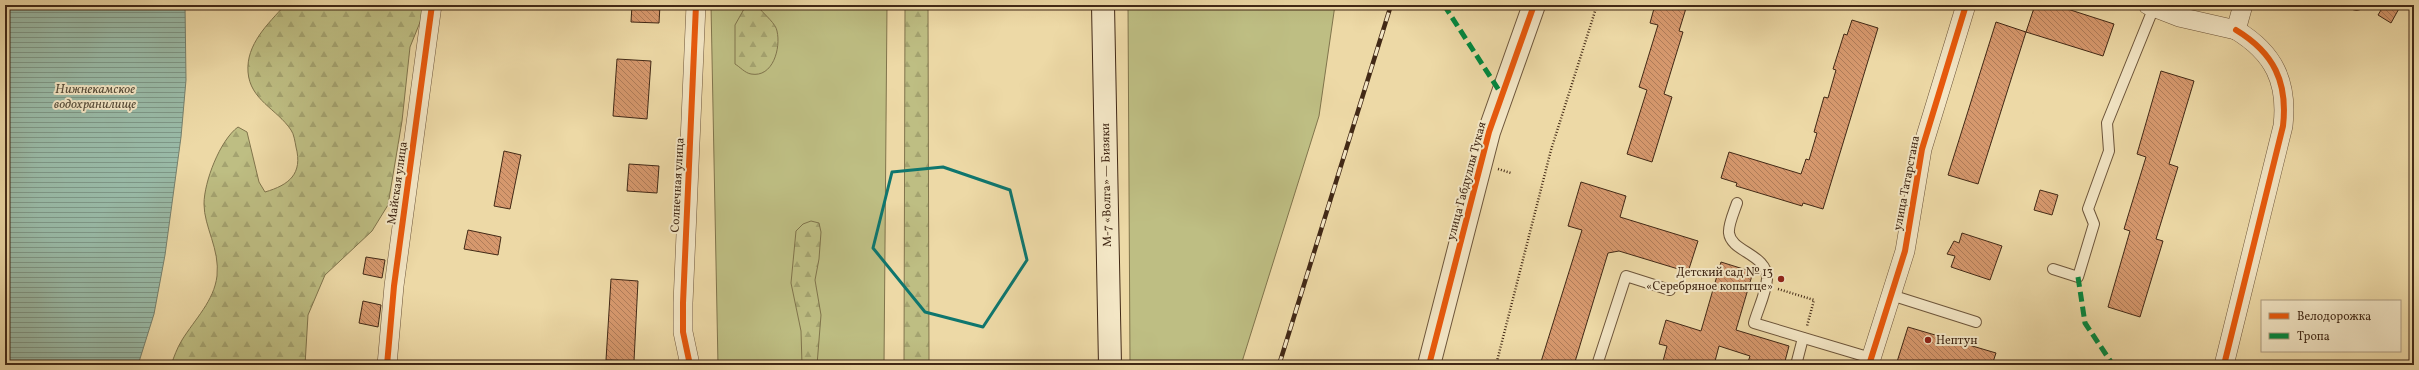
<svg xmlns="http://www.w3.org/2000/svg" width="2419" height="370" font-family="Vollkorn,serif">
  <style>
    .green { fill: #bebe83; stroke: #80744c }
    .forest { fill: url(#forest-firs); stroke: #80744c }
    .water { fill: url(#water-rules); stroke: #76806d }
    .building { fill: url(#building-back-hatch); stroke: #422916 }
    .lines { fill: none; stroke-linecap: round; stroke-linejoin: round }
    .service-casing { stroke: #6d553a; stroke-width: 12 }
    .minor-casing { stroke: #6d553a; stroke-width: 20 }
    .tertiary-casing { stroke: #6d553a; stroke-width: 24 }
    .secondary-casing { stroke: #422916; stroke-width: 24 }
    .path { stroke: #422916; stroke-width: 2.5; stroke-dasharray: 1 2; stroke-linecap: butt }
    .service { stroke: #f3e6c5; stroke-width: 10 }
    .minor { stroke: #f3e6c5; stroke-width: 19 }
    .tertiary { stroke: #f3e6c5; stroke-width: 22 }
    .secondary { stroke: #f3e6c5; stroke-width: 22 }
    .rail-casing { stroke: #422916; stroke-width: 4.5 }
    .rail { stroke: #f3e6c5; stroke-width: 3; stroke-dasharray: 9; stroke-linecap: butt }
    .quiet { stroke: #00873e; stroke-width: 5; stroke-dasharray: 10 5; stroke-linecap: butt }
    .cycleway-casing { stroke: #f3e6c5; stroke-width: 8 }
    .cycleway { stroke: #e8590c; stroke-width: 6 }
    .marked { fill: none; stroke: #0f766e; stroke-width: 3; stroke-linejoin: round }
    .poi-dot { fill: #8f2418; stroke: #f3e6c5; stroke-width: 1.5 }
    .labels { text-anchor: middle; stroke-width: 4; stroke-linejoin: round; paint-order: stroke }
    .street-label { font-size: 12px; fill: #422916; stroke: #f3e6c5 }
    .poi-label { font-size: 12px; fill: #422916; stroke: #f3e6c5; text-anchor: end }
    .water-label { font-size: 13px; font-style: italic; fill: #584d3a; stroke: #f3e6c5 }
  </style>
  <defs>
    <pattern id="forest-firs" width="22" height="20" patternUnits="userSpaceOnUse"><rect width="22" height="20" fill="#bebe83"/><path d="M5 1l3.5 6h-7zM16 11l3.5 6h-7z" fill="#a4a370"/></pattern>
    <pattern id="water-rules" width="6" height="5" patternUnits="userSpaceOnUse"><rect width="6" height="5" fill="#99baa7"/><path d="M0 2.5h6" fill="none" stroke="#7e9787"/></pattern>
    <pattern id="building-back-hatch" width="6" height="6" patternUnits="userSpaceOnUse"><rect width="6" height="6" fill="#d6986d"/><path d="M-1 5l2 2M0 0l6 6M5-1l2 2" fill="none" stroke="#af7c59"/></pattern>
  </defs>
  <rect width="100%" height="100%" fill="#edd9a6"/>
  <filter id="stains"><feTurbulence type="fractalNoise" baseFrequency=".005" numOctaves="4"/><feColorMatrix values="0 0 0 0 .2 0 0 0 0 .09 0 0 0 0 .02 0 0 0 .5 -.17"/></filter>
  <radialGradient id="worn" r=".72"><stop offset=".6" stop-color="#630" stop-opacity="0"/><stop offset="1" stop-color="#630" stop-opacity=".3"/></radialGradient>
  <g class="green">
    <polygon points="711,5 887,5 884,365 718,365"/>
    <polygon points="1128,5 1335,5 1319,116 1241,365 1130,365"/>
  </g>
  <g class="forest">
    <path d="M285,5H427L410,47L402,121L388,205L372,231L325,275L308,315L305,365H171C174,357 177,348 182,340C195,319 214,301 217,276C220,249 204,227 204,204C204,182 220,140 238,127L247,132L259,182L265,192C289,185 303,174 296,147C295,142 294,134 291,130C277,109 250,100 248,72C246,44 268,24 285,5Z"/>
    <polygon points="905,5 928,5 929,365 904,365"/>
    <path d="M744,9H760C765,15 776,24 777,31C781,48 773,78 751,74C745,73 740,67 735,64V25Z"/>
    <polygon points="811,221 819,223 821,232 819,259 815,280 821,315 817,365 802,365 801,331 791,283 796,231 803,224"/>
  </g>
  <polygon class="water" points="5,5 185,5 186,80 181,137 165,255 154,314 138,365 5,365"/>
  <g class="building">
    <polygon points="632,5 660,5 659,23 631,22"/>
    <polygon points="1655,5 1687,5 1679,31 1683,32 1664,94 1672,97 1652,162 1627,154 1647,90 1639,87 1658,25 1650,23"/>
    <polygon points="2035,5 2055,5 2114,24 2103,56 2026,32"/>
    <polygon points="2384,5 2401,5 2391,23 2378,15"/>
    <polygon points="1852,20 1878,28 1823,209 1803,203 1802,206 1736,186 1737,183 1721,178 1729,152 1801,174 1806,159 1809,160 1817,133 1814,132 1824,97 1828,98 1836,70 1833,69 1844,34 1847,35"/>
    <polygon points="1996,22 2026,32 1978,184 1948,175"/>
    <polygon points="617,59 651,61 647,119 613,116"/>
    <polygon points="2161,71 2194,81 2169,164 2178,167 2156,239 2163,241 2140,317 2108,307 2130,231 2124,229 2146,157 2137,154"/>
    <polygon points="504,151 521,155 510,209 494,206"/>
    <polygon points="629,164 659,166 657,193 627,191"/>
    <polygon points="1581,182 1626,196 1620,217 1698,241 1688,272 1619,251 1608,253 1574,365 1540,365 1582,230 1568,226"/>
    <polygon points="2040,190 2058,195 2052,215 2034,210"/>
    <polygon points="468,230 501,237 498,255 464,249"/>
    <polygon points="1962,233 2002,246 1990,280 1951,267 1955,256 1947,254 1954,241 1959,243"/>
    <polygon points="366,257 385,260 382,278 363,274"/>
    <polygon points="1721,262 1753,272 1736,330 1789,346 1784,365 1747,365 1750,356 1719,346 1714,365 1662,365 1667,346 1659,344 1666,320 1701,331"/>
    <polygon points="611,279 638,281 634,361 606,360"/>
    <polygon points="363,301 381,305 378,327 359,323"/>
    <polygon points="1908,327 1996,353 1992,365 1896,365"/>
  </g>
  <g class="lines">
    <g class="service-casing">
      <g id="service">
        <polyline points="2356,5 2357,5"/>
        <path d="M1737,203C1734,212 1728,225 1729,233C1731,252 1768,254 1767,279C1766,293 1758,309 1754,323L1871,358"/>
        <polyline points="2053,269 2078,277 2094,224 2088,209 2109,151 2107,123 2154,7"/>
        <polyline points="1891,295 1976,322"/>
        <polyline points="1597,365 1626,276 1670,290"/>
        <polyline points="1796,365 1803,338"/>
      </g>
    </g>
    <g class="minor-casing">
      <g id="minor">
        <polyline points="2148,5 2179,17 2236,30 2243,5"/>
        <polyline points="387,365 394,286 432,5"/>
        <polyline points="690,365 683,332 683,303 696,5"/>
        <polyline points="1869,365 1905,251 1922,149 1966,5"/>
        <path d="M2224,365L2283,126C2288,82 2274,53 2236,30"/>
      </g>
    </g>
    <g class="tertiary-casing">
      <polyline id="tertiary" points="1429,365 1489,132 1534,5"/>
    </g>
    <g class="secondary-casing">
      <polyline id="secondary" points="1103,5 1110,365"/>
    </g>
    <g class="path">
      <polyline points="1498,169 1511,173"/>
      <polyline points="1778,289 1814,300 1807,326"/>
      <polyline points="1496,365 1551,150 1597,5"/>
    </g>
    <use href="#service" class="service"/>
    <use href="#minor" class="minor"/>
    <use href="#tertiary" class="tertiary"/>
    <use href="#secondary" class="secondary"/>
    <g class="rail-casing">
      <polyline id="rail" points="1279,365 1391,5"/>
    </g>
    <use href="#rail" class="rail"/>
    <g class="quiet">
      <polyline points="1444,5 1502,95"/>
      <polyline points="2078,277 2085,323 2113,365"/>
    </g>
    <g class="cycleway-casing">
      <g id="cycleway">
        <polyline points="387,365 394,286 432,5"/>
        <polyline points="690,365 683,332 683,303 696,5"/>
        <polyline points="1429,365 1489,132 1534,5"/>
        <polyline points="1869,365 1905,251 1922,149 1966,5"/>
        <path d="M2224,365L2283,126C2288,82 2274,53 2236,30"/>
      </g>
    </g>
    <use href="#cycleway" class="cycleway"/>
  </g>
  <path class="marked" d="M943,167L1010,190L1027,260L983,327L925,312L873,248L892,172Z"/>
  <g class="poi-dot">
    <circle cx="1781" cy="279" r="4"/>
    <circle cx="1928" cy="340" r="4"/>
  </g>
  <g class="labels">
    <g class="street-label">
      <text transform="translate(1466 181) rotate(-75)" y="4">улица Габдуллы Тукая</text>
      <text transform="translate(397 183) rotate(-82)" y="4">Майская улица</text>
      <text transform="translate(1906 183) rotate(-79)" y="4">улица Татарстана</text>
      <text transform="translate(677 185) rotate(-87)" y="4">Солнечная улица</text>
      <text transform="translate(1106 185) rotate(-91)" y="4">М-7 «Волга» — Бизяки</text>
    </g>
    <g class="poi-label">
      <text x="1773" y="276">Детский сад № 13<tspan x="1773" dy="14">«Серебряное копытце»</tspan></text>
      <text x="1936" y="344" text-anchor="start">Нептун</text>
    </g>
    <g class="water-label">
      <text x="95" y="93">Нижнекамское<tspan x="95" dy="15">водохранилище</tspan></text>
    </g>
  </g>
  <rect width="2419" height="370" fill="none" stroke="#edd9a6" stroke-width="20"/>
  <rect x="6" y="6" width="2407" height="358" fill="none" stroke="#422916" stroke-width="2"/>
  <rect x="10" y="10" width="2399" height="350" fill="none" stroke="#422916"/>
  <rect x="2261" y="300" width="140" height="52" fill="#f3e6c5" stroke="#ac9a7f"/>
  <rect x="2269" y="313" width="20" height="6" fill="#e8590c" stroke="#ac9a7f"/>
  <text x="2297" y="320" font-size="12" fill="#422916">Велодорожка</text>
  <rect x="2269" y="333" width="20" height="6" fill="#00873e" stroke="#ac9a7f"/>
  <text x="2297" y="340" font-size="12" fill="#422916">Тропа</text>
  <rect width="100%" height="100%" filter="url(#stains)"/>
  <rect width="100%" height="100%" fill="url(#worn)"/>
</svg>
